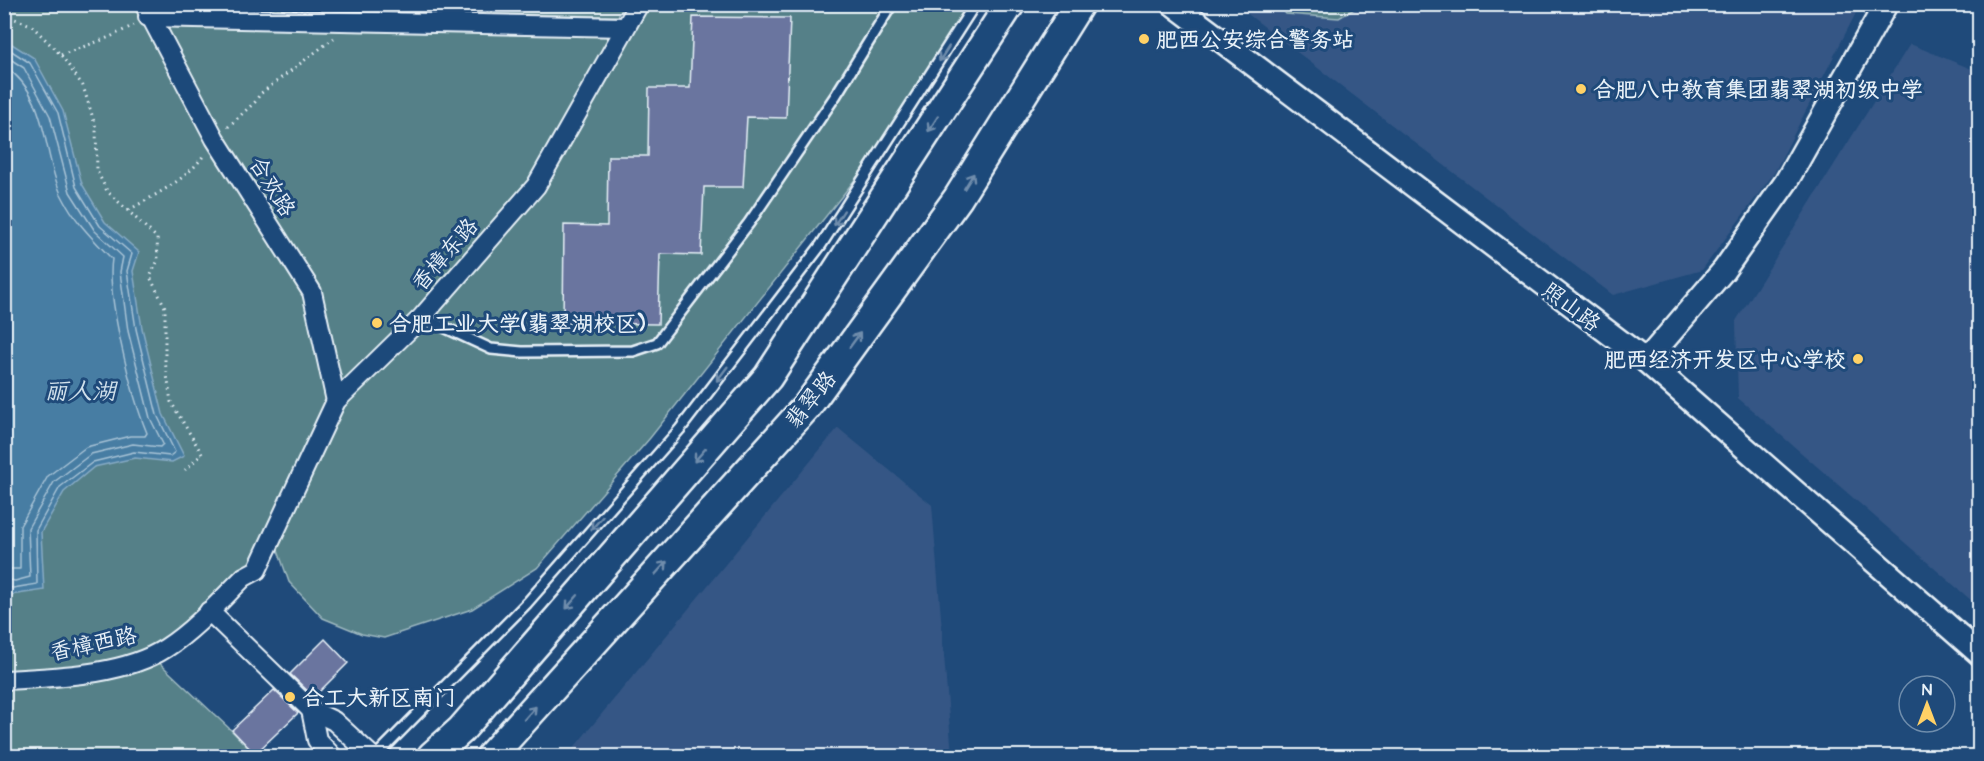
<svg xmlns="http://www.w3.org/2000/svg" width="1984" height="761" font-family="'Architects Daughter','LXGW WenKai TC',sans-serif">
  <style>
    .built { fill: #365785 }
    .green { fill: #548088; stroke: #9eb8c0; stroke-width: 1.5 }
    .water { fill: #477da3; stroke: #87abc5; stroke-width: 1.5 }
    .lines { fill: none; stroke-linecap: round; stroke-linejoin: round }
    .shore { stroke: #a8c3d6; stroke-width: 1.5 }
    .building { fill: #6a759f; stroke: #e8f1f8; stroke-width: 1.5 }
    .service-casing { stroke: #e8f1f8; stroke-width: 14 }
    .minor-casing { stroke: #e8f1f8; stroke-width: 22 }
    .tertiary-casing { stroke: #e8f1f8; stroke-width: 27 }
    .primary-casing { stroke: #e8f1f8; stroke-width: 33 }
    .path { stroke: #e8f1f8; stroke-width: 3; stroke-dasharray: 1.5 4.5; stroke-linecap: butt }
    .service { stroke: #1f4a7a; stroke-width: 9 }
    .minor { stroke: #1f4a7a; stroke-width: 18 }
    .tertiary { stroke: #1f4a7a; stroke-width: 22 }
    .primary { stroke: #1f4a7a; stroke-width: 28 }
    .oneway { stroke: #6f8dac }
    .poi-dot { fill: #ffd166; stroke: #1f4a7a; stroke-width: 2 }
    .labels { text-anchor: middle; stroke-width: 6; stroke-linejoin: round; paint-order: stroke }
    .poi-label { font-size: 22px; font-weight: bold; fill: #e8f1f8; stroke: #1f4a7a; text-anchor: start }
    .street-label { font-size: 22px; fill: #e8f1f8; stroke: #1f4a7a }
    .water-label { font-size: 24px; font-style: italic; fill: #d0e0eb; stroke: #1f4a7a }
  </style>
  <rect width="100%" height="100%" fill="#1f4a7a"/>
  <filter id="ink" filterUnits="userSpaceOnUse"><feTurbulence type="fractalNoise" baseFrequency=".0167" numOctaves="2"/><feDisplacementMap in="SourceGraphic" scale="12" xChannelSelector="R" yChannelSelector="G"/><feConvolveMatrix kernelMatrix="1 2 1 2 8 2 1 2 1" color-interpolation-filters="sRGB"/></filter>
  <g filter="url(#ink)">
    <g class="built">
      <polygon points="1236,5 1860,5 1774,173 1702,270 1613,295"/>
      <polygon points="1910,44 1979,72 1979,607 1738,398 1736,321"/>
      <polygon points="838,428 932,505 952,756 567,756"/>
    </g>
    <g class="green">
      <polygon points="4,5 144,5 149,17 625,27 639,5 981,5 876,153 650,438 537,568 472,609 384,638 362,634 323,618 289,582 273,536 244,577 152,656 232,731 256,756 5,756"/>
      <polygon points="165,5 625,5 618,16 166,7"/>
      <polygon points="1279,5 1361,5 1339,18 1286,14"/>
    </g>
    <polygon class="water" points="4,39 34,58 63,111 82,184 105,222 139,252 133,271 142,328 163,414 184,456 172,462 135,458 94,467 64,492 41,532 44,590 11,595 4,591"/>
    <g class="lines">
      <g class="shore">
        <polyline points="4,46 30,63 58,113 76,187 100,226 132,254 127,271 136,329 157,415 175,452 170,456 134,452 93,462 60,487 36,530 37,584 13,588 4,586"/>
        <polyline points="4,55 24,68 50,116 70,192 95,231 123,257 120,272 128,331 150,418 163,444 160,447 133,444 91,454 54,482 28,528 30,577 15,581 4,579"/>
        <path d="M4,66C49,95 42,152 61,194C75,222 92,238 112,259C106,296 132,397 147,433L145,436H130L86,447L48,476L20,526V569H4"/>
      </g>
    </g>
    <g class="building">
      <polygon points="693,17 790,18 786,118 747,117 743,187 704,187 701,255 660,254 658,324 563,323 564,225 607,226 608,156 648,156 649,88 690,88"/>
      <polygon points="325,639 348,663 314,697 290,674"/>
      <polygon points="274,690 298,713 255,754 232,730"/>
    </g>
    <g class="lines">
      <g class="service-casing">
        <g id="service">
          <polyline points="422,317 491,349 522,352 633,351 657,343 749,223 836,95 892,4"/>
          <polyline points="376,756 527,603 680,429 821,245 975,4"/>
        </g>
      </g>
      <g class="minor-casing">
        <g id="minor">
          <polyline points="144,4 215,139 312,292 336,401"/>
          <polyline points="148,17 625,27"/>
          <polyline points="209,611 311,710 334,721 372,756"/>
          <path d="M4,680C54,677 123,676 166,648C194,630 220,601 244,577L257,570L336,401L422,317L536,186L639,4"/>
          <polyline points="311,710 317,740 332,756"/>
        </g>
      </g>
      <g class="tertiary-casing">
        <g id="tertiary">
          <polyline points="1173,4 1646,361 1980,654"/>
          <polyline points="1646,361 1724,270 1786,182 1886,4"/>
        </g>
      </g>
      <g class="primary-casing">
        <g id="primary">
          <polyline points="432,756 461,730 768,377 1010,4"/>
          <polyline points="491,756 808,405 958,198 1079,4"/>
        </g>
      </g>
      <g class="path">
        <polyline points="4,15 31,25 61,55 83,86 96,128 97,171 107,191 157,238 158,260 150,277 165,307 165,361 171,402 202,454 185,470"/>
        <polyline points="61,55 110,37 134,25"/>
        <polyline points="228,127 255,102 260,94 334,38"/>
        <path d="M129,210C154,195 187,180 204,155"/>
      </g>
      <use href="#service" class="service"/>
      <use href="#minor" class="minor"/>
      <use href="#tertiary" class="tertiary"/>
      <use href="#primary" class="primary"/>
    </g>
    <defs><path id="oneway-shaft" d="M-6 0H5M1.5-3L5.5 0L1.5 3" fill="none" stroke-width="1.6" stroke-linecap="round" stroke-linejoin="round" transform="scale(1.5)"/></defs>
    <g class="oneway">
      <use href="#oneway-shaft" transform="translate(944 54) rotate(123)"/>
      <use href="#oneway-shaft" transform="translate(933 124) rotate(123)"/>
      <use href="#oneway-shaft" transform="translate(969 181) rotate(-58)"/>
      <use href="#oneway-shaft" transform="translate(839 218) rotate(123)"/>
      <use href="#oneway-shaft" transform="translate(855 340) rotate(-54)"/>
      <use href="#oneway-shaft" transform="translate(722 374) rotate(127)"/>
      <use href="#oneway-shaft" transform="translate(700 455) rotate(131)"/>
      <use href="#oneway-shaft" transform="translate(597 523) rotate(131)"/>
      <use href="#oneway-shaft" transform="translate(661 568) rotate(-48)"/>
      <use href="#oneway-shaft" transform="translate(572 602) rotate(131)"/>
      <use href="#oneway-shaft" transform="translate(530 713) rotate(-48)"/>
    </g>
  </g>
  <g class="poi-dot">
    <circle cx="1144" cy="39" r="6"/>
    <circle cx="1581" cy="89" r="6"/>
    <circle cx="377" cy="323" r="6"/>
    <circle cx="1858" cy="359" r="6"/>
    <circle cx="290" cy="697" r="6"/>
  </g>
  <g class="labels">
    <g class="poi-label">
      <text x="1156" y="47">肥西公安综合警务站</text>
      <text x="1593" y="97">合肥八中教育集团翡翠湖初级中学</text>
      <text x="389" y="331">合肥工业大学(翡翠湖校区)</text>
      <text x="1846" y="367" text-anchor="end">肥西经济开发区中心学校</text>
      <text x="302" y="705">合工大新区南门</text>
    </g>
    <g class="street-label">
      <text transform="translate(273 186) rotate(58)" y="8">合欢路</text>
      <text transform="translate(444 254) rotate(-49)" y="8">香樟东路</text>
      <text transform="translate(1572 306) rotate(37)" y="8">照山路</text>
      <text transform="translate(810 399) rotate(-51)" y="8">翡翠路</text>
      <text transform="translate(93 643) rotate(-12)" y="8">香樟西路</text>
    </g>
    <g class="water-label">
      <text x="80" y="399">丽人湖</text>
    </g>
  </g>
  <rect width="1984" height="761" fill="none" stroke="#1f4a7a" stroke-width="24"/>
  <rect x="12" y="12" width="1960" height="737" fill="none" stroke="#e8f1f8" stroke-width="2" filter="url(#ink)"/>
  <g transform="translate(1927 704)"><circle r="28" fill="#1f4a7a" stroke="#6f8dac" stroke-width="1.5"/>
  <path d="M0-4.5L10 22L0 15L-10 22Z" fill="#ffd166"/>
  <text y="-9" font-size="16" font-weight="bold" text-anchor="middle" fill="#e8f1f8">N</text>
  </g>
</svg>
